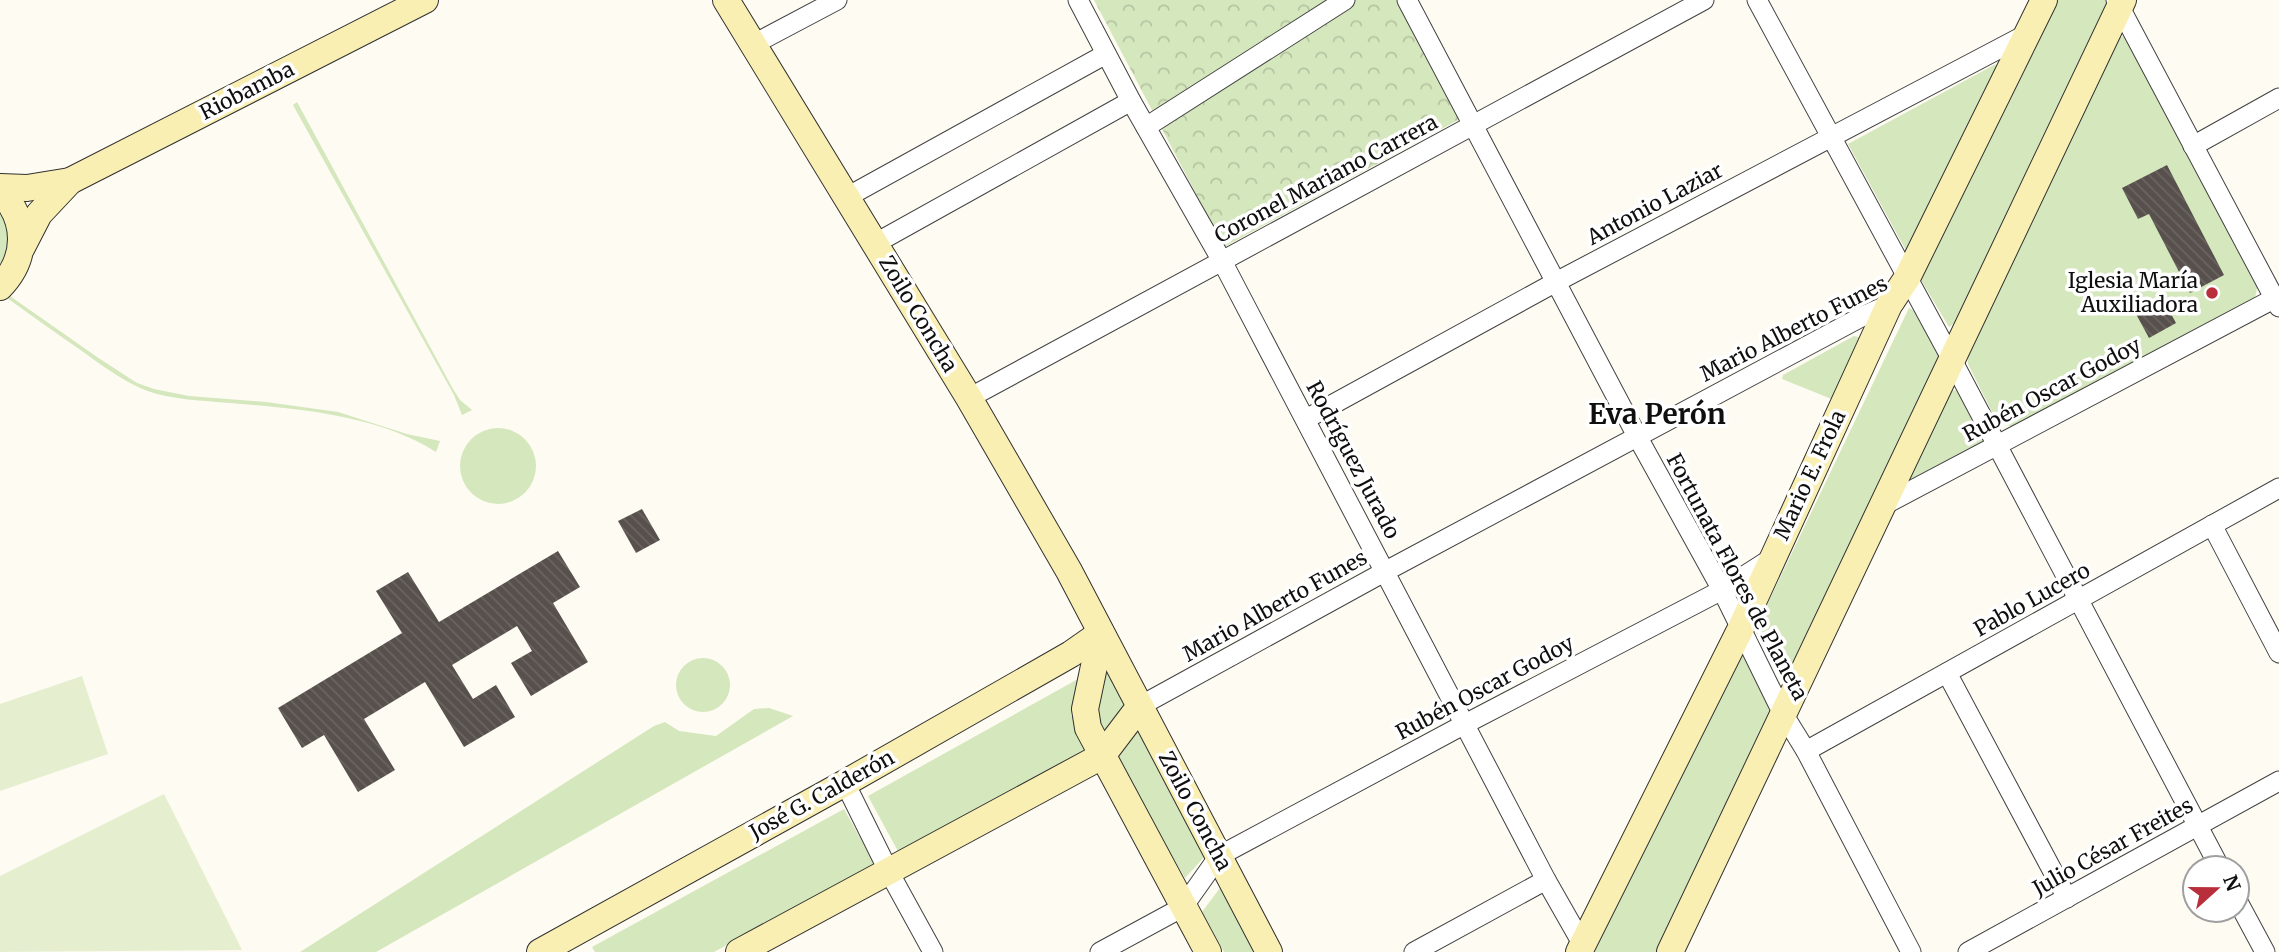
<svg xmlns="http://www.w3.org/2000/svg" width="2279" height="952" font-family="Merriweather,serif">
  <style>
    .grass { fill: #d5e7bd }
    .park { fill: url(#park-crowns) }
    .pitch { fill: #e5efcf }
    .building { fill: url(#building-back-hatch) }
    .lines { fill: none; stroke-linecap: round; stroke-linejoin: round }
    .street-casing { stroke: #424242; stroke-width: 21 }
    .secondary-casing { stroke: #313131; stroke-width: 28 }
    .street { stroke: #fff; stroke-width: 19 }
    .secondary { stroke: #faefb2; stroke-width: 26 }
    .poi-dot { fill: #b82f3b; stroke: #fff; stroke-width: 2.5 }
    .labels { text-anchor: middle; stroke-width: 7; stroke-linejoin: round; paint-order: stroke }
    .street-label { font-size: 21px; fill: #0f0f0f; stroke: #fff }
    .poi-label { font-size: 21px; fill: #0f0f0f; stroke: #fff; text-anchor: end }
    .district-label { font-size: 28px; font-weight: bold; fill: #0f0f0f; stroke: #fff }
  </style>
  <defs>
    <pattern id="park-crowns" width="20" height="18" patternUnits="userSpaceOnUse" patternTransform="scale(1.75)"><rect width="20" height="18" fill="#d5e7bd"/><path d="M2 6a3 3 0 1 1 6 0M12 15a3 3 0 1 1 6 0" fill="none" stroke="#b6c5a1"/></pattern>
    <pattern id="building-back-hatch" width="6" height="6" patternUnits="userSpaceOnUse" patternTransform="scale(1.75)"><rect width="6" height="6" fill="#57504c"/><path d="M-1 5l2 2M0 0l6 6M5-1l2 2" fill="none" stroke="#6a6561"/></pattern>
  </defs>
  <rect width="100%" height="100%" fill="#fefbf2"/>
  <g class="grass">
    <polygon points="2055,0 2106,0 2108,5 1958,321 1949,327 1921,280"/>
    <polygon points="2124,36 2258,284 2255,298 2012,426 1998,424 1968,364 1967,354 2117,38"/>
    <polygon points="2001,64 1909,256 1848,144 1994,65"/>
    <polygon points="297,102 453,389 460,400 472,410 462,415 454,395 293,105"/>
    <path d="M0,210C9,229 11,245 0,264Z"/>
    <path d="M0,289L97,357L137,383L154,389L189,396L266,402L338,412L407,434L440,441L436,452C381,417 305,409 241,404C213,401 184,401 157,394C128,386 102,365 79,349C52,330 26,312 0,293Z"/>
    <polygon points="1909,308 1915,311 1939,356 1784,685 1755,630"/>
    <polygon points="1854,336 1867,339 1839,402 1782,379 1783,375"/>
    <polygon points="1957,390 1984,442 1912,480 1908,475 1948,391"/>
    <circle cx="498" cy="466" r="38"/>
    <polygon points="1744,653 1772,710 1657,952 1594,952"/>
    <circle cx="703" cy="685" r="27"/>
    <polygon points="1106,668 1126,709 1105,735 1096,718"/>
    <polygon points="1078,679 1071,715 1089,750 900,855 868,796"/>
    <polygon points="769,708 793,716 376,952 300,952 654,726 665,722 679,731 716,736 754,709"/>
    <polygon points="1137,727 1206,855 1185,878 1113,756"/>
    <polygon points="844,809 875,865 714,952 595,952 592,947"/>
    <polygon points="1220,888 1255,952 1224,952 1202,912"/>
  </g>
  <polygon class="park" points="1094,0 1398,0 1460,119 1224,247"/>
  <g class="pitch">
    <polygon points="82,676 108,754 0,791 0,704"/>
    <polygon points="164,794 242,950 0,952 0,876"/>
  </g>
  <g class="building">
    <polygon points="2167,165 2224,275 2190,293 2149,214 2138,219 2122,188"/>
    <polygon points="2163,299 2176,323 2149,338 2136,314"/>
    <polygon points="642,509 660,540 636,553 618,521"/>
    <polygon points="558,551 580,587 553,603 588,662 531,696 511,663 532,651 517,626 452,665 473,699 496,685 515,717 464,747 425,682 364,719 395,770 358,792 324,735 302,748 278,708 402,633 376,591 408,572 439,622"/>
  </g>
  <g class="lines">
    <g class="street-casing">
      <g id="street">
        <polyline points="1078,0 1131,101 1222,261 1546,880 1583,945"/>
        <polyline points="1407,0 1637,436 1722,590 1782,712 1806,751 1911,952"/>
        <polyline points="1757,0 1951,358 2220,868"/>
        <polyline points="2116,0 2279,307"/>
        <polyline points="752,45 837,0"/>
        <polyline points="1146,127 1345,0"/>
        <polyline points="2193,146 2279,98"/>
        <polyline points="847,197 1106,54"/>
        <polyline points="876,243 1131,101"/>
        <polyline points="969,398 1704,0"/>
        <polyline points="1306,419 1556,282 2027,34"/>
        <polyline points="1884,505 2279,296"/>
        <polyline points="2212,525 2279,653"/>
        <polyline points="1947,673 2067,898"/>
        <polyline points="1140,706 1386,571 1863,316 1895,302"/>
        <polyline points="1806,751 2279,488"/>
        <polyline points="845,783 889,872 933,952"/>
        <polyline points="2237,900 2265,952"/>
        <polyline points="1100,952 1183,907 1219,856 1465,724 1722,590 1772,558"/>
        <polyline points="1414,952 1546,880"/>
        <polyline points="1968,952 2279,781"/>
      </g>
    </g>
    <g class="secondary-casing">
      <g id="secondary">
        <polyline points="726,0 969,398 1069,571 1269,952"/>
        <polyline points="0,187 27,188 70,181 425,0"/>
        <path d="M0,191C28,220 28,258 0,287"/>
        <polyline points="22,247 39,214 70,181"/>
        <polyline points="1101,633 1085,709 1088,728 1208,952"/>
        <polyline points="540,952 845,783 1071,654 1101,633"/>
        <polyline points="739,952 1102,756 1140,706"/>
        <polyline points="1579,952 1740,630 1889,305 1907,278 2044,0"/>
        <polyline points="1670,952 2123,0"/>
      </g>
    </g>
    <use href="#street" class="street"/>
    <use href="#secondary" class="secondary"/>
  </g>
  <circle class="poi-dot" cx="2212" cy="293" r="7"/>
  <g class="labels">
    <g class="street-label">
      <text transform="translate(247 91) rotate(-27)" y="7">Riobamba</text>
      <text transform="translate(1326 179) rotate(-28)" y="7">Coronel Mariano Carrera</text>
      <text transform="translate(1655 204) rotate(-28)" y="7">Antonio Laziar</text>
      <text transform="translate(918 314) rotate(59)" y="7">Zoilo Concha</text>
      <text transform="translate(1794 329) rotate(-27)" y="7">Mario Alberto Funes</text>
      <text transform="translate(2052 390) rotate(-28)" y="7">Rubén Oscar Godoy</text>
      <text transform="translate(1353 460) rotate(62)" y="7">Rodríguez Jurado</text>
      <text transform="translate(1810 475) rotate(-65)" y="7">Mario E. Frola</text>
      <text transform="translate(1737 577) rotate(62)" y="7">Fortunata Flores de Planeta</text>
      <text transform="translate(2032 600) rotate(-29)" y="7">Pablo Lucero</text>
      <text transform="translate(1275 606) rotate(-29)" y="7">Mario Alberto Funes</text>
      <text transform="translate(1485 688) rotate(-28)" y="7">Rubén Oscar Godoy</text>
      <text transform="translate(822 795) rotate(-29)" y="7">José G. Calderón</text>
      <text transform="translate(1195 811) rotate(62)" y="7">Zoilo Concha</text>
      <text transform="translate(2113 847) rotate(-29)" y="7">Julio César Freites</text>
    </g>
    <g class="poi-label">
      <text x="2198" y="288">Iglesia María<tspan x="2198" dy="24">Auxiliadora</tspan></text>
    </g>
    <g class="district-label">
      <text x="1657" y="424">Eva Perón</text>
    </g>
  </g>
  <g transform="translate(2216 889) rotate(69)"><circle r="33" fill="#ffffff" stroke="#9f9f9f" stroke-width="2"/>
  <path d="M0-5L12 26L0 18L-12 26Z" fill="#b82f3b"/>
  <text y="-10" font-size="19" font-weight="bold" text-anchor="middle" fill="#0f0f0f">N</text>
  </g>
</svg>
